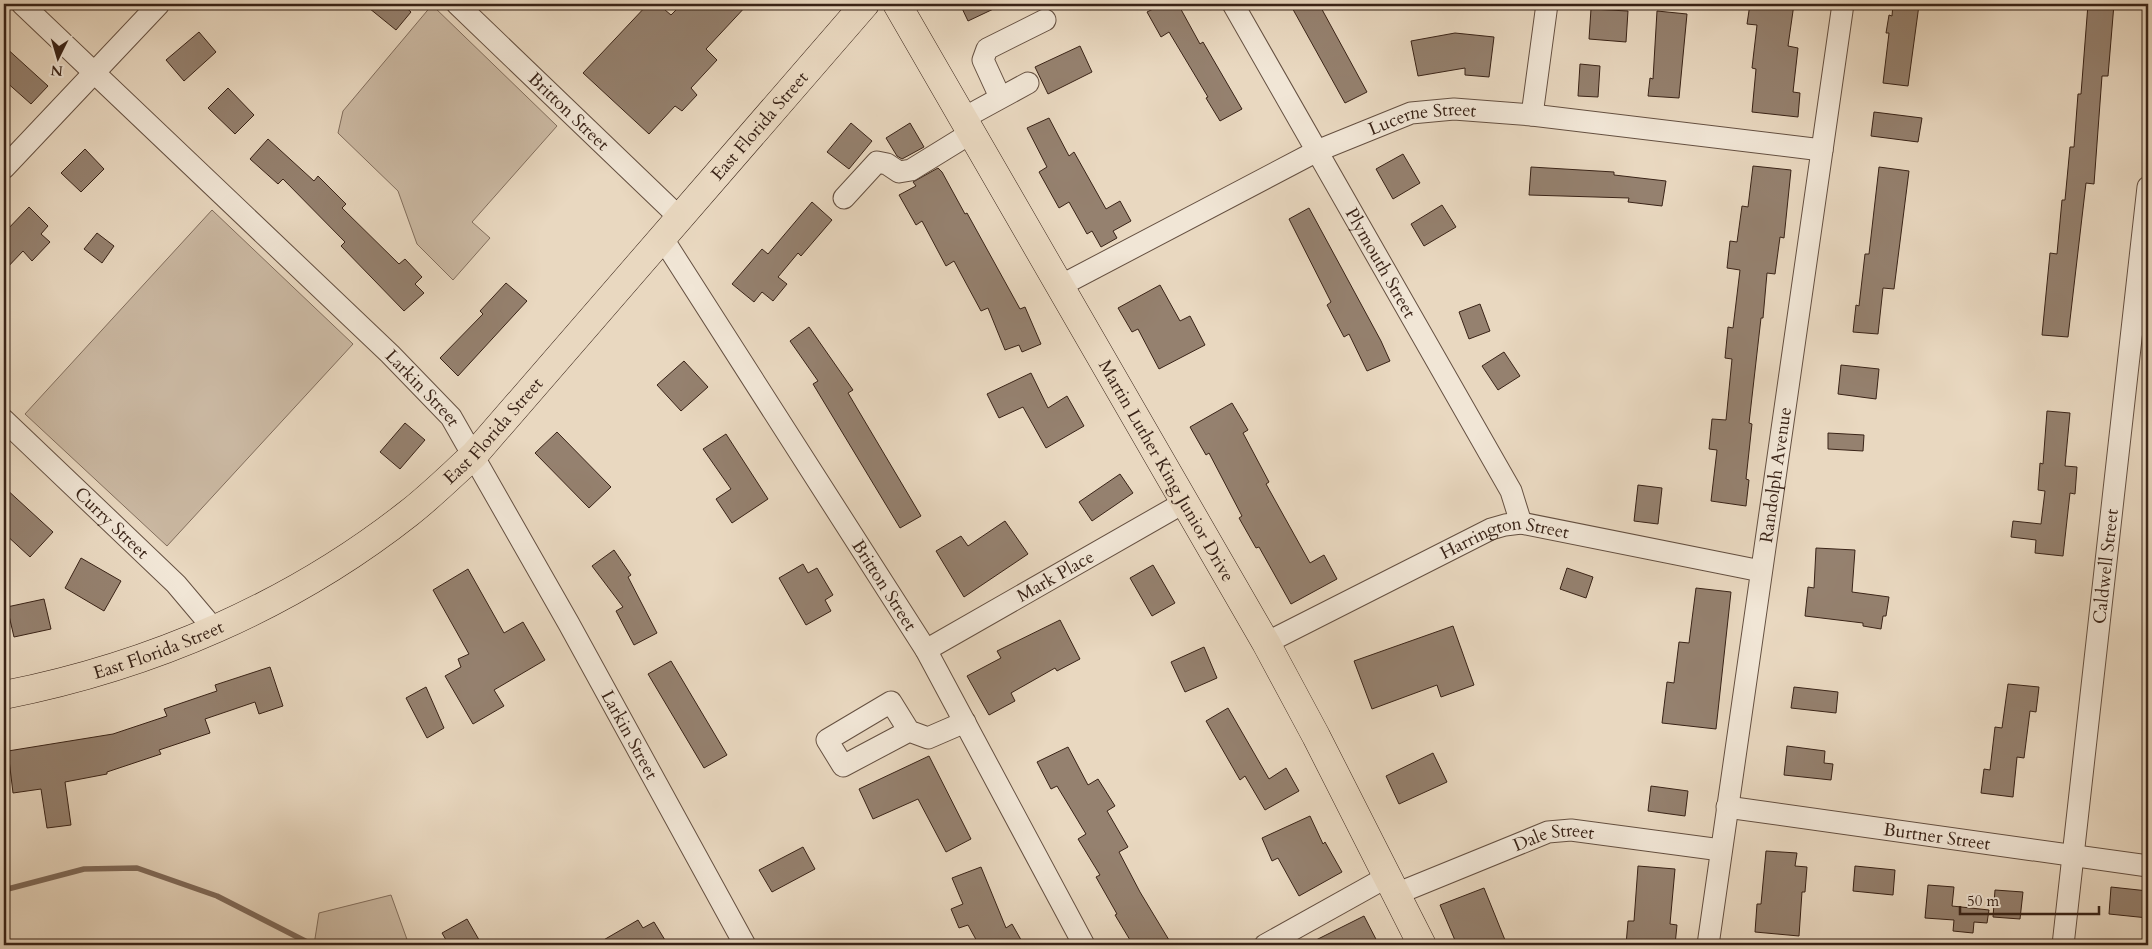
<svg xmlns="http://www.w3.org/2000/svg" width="2152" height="949" font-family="Cardo,serif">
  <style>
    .green { fill: #cbb9a3; stroke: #826e5d }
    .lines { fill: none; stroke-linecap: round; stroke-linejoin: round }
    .stream { stroke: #7f6a5a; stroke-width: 5.5 }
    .building { fill: #95816f; stroke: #392317 }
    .minor-casing { stroke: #655041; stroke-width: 23 }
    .major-casing { stroke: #392317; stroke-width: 29 }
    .minor { stroke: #f1e6d6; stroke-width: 21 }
    .major { stroke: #e9d8c0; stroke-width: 28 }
    .labels { text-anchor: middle; stroke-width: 5; stroke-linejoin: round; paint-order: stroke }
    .street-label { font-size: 18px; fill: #392317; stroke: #f1e6d6 }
  </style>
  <rect width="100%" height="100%" fill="#e9d8c0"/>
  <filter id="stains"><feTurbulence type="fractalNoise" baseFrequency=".004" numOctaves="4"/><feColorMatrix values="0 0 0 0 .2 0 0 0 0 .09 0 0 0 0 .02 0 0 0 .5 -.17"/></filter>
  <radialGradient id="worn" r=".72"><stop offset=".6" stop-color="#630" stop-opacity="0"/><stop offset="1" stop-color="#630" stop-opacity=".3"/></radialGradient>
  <g class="green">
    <polygon points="432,5 557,126 472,222 490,238 453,280 417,244 398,191 338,133 343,111"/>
    <polygon points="212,210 353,344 167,546 25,414"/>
    <polygon points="391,895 409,945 314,945 319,913"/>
  </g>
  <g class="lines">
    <polyline class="stream" points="4,890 84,869 137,868 217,896 313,945"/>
  </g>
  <g class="building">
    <polygon points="364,4 402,4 411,12 396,30"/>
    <polygon points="648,4 658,4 671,15 682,4 748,4 706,49 717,60 691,88 697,95 682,111 675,106 649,134 583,73"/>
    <polygon points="960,4 1004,4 968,21"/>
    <polygon points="1163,4 1178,4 1200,44 1203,42 1242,109 1220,121 1206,98 1208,97 1169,32 1161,37 1147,12"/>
    <polygon points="1290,4 1319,4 1367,92 1345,103"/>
    <polygon points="1750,4 1794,4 1788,46 1798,48 1793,92 1800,93 1798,117 1752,112 1756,69 1752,68 1757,25 1747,24"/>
    <polygon points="1893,4 1919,5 1908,86 1883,83 1889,33 1886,33 1889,15 1892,16"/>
    <polygon points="2088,4 2114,4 2108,76 2102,76 2094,184 2086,183 2068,337 2042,335 2050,253 2057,254 2062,200 2065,200 2070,147 2074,147 2078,94 2081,94"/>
    <polygon points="1591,9 1628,11 1626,42 1589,39"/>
    <polygon points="1657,11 1687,14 1679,98 1648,96 1650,78 1653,79"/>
    <polygon points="199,32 216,52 184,81 166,60"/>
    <polygon points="1455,33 1494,37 1489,77 1465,75 1465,68 1418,76 1411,41"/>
    <polygon points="4,46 48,86 31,104 4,80"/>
    <polygon points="1080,46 1092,72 1048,94 1035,67"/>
    <polygon points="1580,64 1600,66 1598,97 1578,96"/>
    <polygon points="228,88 254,115 235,134 208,108"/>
    <polygon points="1874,112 1922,118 1918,142 1871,136"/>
    <polygon points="1049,118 1069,156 1074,152 1106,209 1120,201 1131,221 1113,231 1117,238 1101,247 1092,231 1087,234 1069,202 1059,208 1039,172 1047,167 1027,128"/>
    <polygon points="851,123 872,141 849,169 827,152"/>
    <polygon points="910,123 924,147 902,159 897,156 886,138"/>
    <polygon points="268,139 314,181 318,176 346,204 342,208 399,264 405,259 422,277 415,284 424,293 404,311 341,246 345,242 283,179 278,184 250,159"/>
    <polygon points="85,149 104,169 81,192 61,173"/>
    <polygon points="1403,154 1420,183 1393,199 1376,169"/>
    <polygon points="1753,166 1791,170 1784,238 1780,237 1775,274 1767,273 1763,318 1761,318 1749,423 1752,424 1746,479 1749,480 1746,506 1711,501 1717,450 1709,449 1712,419 1726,420 1732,359 1725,358 1728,327 1733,328 1740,270 1727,268 1730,241 1737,242 1742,206 1748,207"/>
    <polygon points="1531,167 1614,172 1614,175 1666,181 1662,206 1628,202 1629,198 1529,195"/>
    <polygon points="1879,167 1909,171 1894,289 1883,288 1878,334 1853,332 1856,305 1859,306 1865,254 1869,254"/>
    <polygon points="938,168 942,172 965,214 967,213 1020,309 1025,307 1041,344 1022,352 1019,345 1005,350 988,308 981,311 954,261 946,266 922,221 916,225 899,195 916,186 913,182"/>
    <polygon points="812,202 832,220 801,256 798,253 778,277 787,284 773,301 762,292 754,302 732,284 762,249 768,254"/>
    <polygon points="1442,205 1456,227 1424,246 1411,224"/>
    <polygon points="29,207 48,226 41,234 50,242 32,261 23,251 4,271 4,233"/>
    <polygon points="1309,208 1381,341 1390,361 1367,371 1349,334 1344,337 1327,305 1331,302 1289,219"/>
    <polygon points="97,233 114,246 102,263 84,249"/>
    <polygon points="506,283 527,301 458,376 440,358 483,314 480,311"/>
    <polygon points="1160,285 1180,321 1190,316 1205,345 1159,369 1138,329 1132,332 1118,308"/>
    <polygon points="1480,304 1490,331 1469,339 1459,312"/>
    <polygon points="809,327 853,390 848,393 921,516 900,528 813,384 818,381 790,341"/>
    <polygon points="1504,352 1520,376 1498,390 1482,366"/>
    <polygon points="684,361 708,387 681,411 657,385"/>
    <polygon points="1841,365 1879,369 1876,399 1838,394"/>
    <polygon points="1031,373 1048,408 1067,396 1084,426 1046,448 1023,407 999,418 987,394"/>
    <polygon points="1232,403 1248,430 1243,433 1269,482 1266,484 1310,563 1324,555 1337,579 1291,604 1259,547 1256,548 1239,518 1242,516 1209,453 1206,455 1190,427"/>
    <polygon points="2047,411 2070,413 2065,466 2077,467 2075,494 2070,493 2063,556 2035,553 2036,540 2011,537 2013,521 2041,524 2045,491 2038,490 2040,463 2043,464"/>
    <polygon points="405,423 425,440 400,469 380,452"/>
    <polygon points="557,432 611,487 589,508 535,453"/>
    <polygon points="1828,433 1864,435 1863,451 1828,449"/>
    <polygon points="726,434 768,499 732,523 716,499 731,489 703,449"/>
    <polygon points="1120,474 1133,493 1092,521 1079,502"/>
    <polygon points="1638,485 1662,488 1658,524 1634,521"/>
    <polygon points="4,487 53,532 30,557 4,533"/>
    <polygon points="1005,521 1028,554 964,597 936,551 961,536 968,546"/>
    <polygon points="1816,548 1855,550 1852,592 1889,597 1886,616 1883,616 1881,629 1863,626 1863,623 1805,616 1808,587 1814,588"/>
    <polygon points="614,550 631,575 628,577 657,633 634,645 616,611 623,607 592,566"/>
    <polygon points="81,558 121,581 104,611 65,588"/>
    <polygon points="803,564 808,573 817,568 833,595 825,600 831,611 806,625 779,578"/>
    <polygon points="1153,565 1175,603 1152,616 1130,578"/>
    <polygon points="1567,568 1593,577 1586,598 1560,589"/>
    <polygon points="468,569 504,633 523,622 545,660 494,690 504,706 473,724 445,676 461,667 458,659 469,654 433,590"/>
    <polygon points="1696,588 1731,592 1716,729 1662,723 1667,682 1674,683 1679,642 1689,643"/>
    <polygon points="44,599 51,629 14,637 7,607"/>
    <polygon points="1060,620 1080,659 1057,671 1055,668 1011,693 1015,701 989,715 967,676 1001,658 997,651"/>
    <polygon points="1453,626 1474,685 1441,697 1437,685 1372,709 1354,661"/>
    <polygon points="1204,647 1217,678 1185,692 1171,662"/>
    <polygon points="671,661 727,755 704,768 648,674"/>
    <polygon points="270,667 283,706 259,714 255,702 205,719 210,733 159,750 161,754 107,772 107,774 65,782 71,825 47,828 41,789 13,793 8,751 113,734 167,716 164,709 217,691 215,685"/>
    <polygon points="2008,684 2039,687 2036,712 2030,711 2024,758 2017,757 2013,797 1981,793 1984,769 1990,770 1995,727 2002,728"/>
    <polygon points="426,687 444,728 427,738 406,698"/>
    <polygon points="1794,687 1838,692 1836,713 1791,708"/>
    <polygon points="1228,708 1269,779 1286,768 1299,791 1265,810 1245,776 1240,780 1206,721"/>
    <polygon points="1787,746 1825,751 1824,763 1833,764 1831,780 1784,775"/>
    <polygon points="1068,747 1088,785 1098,779 1115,806 1107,811 1128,847 1119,852 1140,892 1172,945 1133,945 1115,915 1117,914 1096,877 1100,875 1078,839 1086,834 1057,786 1051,789 1037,762"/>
    <polygon points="1433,753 1447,782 1399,804 1386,776"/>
    <polygon points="929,756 971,839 946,852 918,799 873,819 859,789"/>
    <polygon points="1651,786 1688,791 1685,816 1648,811"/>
    <polygon points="1310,816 1323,844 1325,842 1342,872 1299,896 1278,858 1272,861 1262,838"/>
    <polygon points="803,847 815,869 772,892 759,870"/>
    <polygon points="1766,851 1797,853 1795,866 1807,867 1805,892 1802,892 1799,936 1755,932 1757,904 1761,904"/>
    <polygon points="1638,866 1675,869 1670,924 1677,925 1675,945 1626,945 1628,921 1634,921"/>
    <polygon points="1855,866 1895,870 1893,895 1853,891"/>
    <polygon points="981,867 1006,928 1012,924 1024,945 979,945 968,925 959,928 951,909 963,904 952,878"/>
    <polygon points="1928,885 1954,887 1952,906 1989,910 1987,923 1974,922 1973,933 1953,931 1954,920 1925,918"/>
    <polygon points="2111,887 2148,891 2148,918 2109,914"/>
    <polygon points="1484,888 1507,945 1457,945 1440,905"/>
    <polygon points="1995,890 2023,892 2020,919 1993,917"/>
    <polygon points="1364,916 1379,945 1306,945"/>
    <polygon points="467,919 482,945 449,945 442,933"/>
    <polygon points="638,920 643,928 654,922 668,945 595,945"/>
  </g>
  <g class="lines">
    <g class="minor-casing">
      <g id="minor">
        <path id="s1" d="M22,4L390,354L451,417L569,624L745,945"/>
        <path id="s2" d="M457,4L681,219"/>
        <path id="s3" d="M1233,4L1511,491L1521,523"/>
        <polyline points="1000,97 983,60 987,49 1045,20"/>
        <polyline points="1532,115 1547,4"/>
        <polyline points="962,119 1028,83"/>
        <polyline points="4,168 159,4"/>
        <polyline points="844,198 877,162 887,164 899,172 911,170 971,133"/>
        <path id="s4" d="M663,239L926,650L1084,945"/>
        <path id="s5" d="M1060,286L1317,151L1411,113L1454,109L1532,115L1822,150"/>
        <path id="s6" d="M4,420L176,584L214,629"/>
        <path id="s7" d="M1266,643L1491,529L1505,525L1521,523L1761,571"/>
        <path id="s8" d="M926,650L1185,502"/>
        <polyline points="909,731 843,766 827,740 891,702 909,731 928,738 965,722"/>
        <path id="s9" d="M1727,807L2148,866"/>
        <path id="s10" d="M1396,894L1548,832L1571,830L1721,850"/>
        <polyline points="1265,945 1387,877"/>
        <path id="s11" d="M1708,945L1843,4"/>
        <path id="s12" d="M2063,945L2148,187"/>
      </g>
    </g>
    <g class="major-casing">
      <g id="major">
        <path id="s13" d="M897,4L1266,643L1316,736L1422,945"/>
        <path id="s14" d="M4,695C151,666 291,606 409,513C432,495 453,474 474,455L865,4"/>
      </g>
    </g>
    <use href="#minor" class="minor"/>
    <use href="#major" class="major"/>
  </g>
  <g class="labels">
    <g class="street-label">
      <text dy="6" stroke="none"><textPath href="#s2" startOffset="155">Britton Street</textPath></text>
      <text dy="6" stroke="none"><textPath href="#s5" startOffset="402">Lucerne Street</textPath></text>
      <text dy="6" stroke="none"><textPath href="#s14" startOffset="971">East Florida Street</textPath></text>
      <text dy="6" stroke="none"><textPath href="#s3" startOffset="298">Plymouth Street</textPath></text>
      <text dy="6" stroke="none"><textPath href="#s1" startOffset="555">Larkin Street</textPath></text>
      <text dy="6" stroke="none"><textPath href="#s14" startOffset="566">East Florida Street</textPath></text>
      <text dy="6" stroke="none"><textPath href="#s13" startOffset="539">Martin Luther King Junior Drive</textPath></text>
      <text dy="6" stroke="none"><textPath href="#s11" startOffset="475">Randolph Avenue</textPath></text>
      <text dy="6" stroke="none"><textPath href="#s6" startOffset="149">Curry Street</textPath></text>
      <text dy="6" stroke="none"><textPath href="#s7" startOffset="264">Harrington Street</textPath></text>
      <text dy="6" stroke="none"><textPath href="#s12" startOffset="381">Caldwell Street</textPath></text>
      <text dy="6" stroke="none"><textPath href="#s8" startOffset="149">Mark Place</textPath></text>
      <text dy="6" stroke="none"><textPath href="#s4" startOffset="411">Britton Street</textPath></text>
      <text dy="6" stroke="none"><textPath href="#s14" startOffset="161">East Florida Street</textPath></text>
      <text dy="6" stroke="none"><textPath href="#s1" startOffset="960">Larkin Street</textPath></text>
      <text dy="6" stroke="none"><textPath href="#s9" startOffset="212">Burtner Street</textPath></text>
      <text dy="6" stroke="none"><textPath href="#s10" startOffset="169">Dale Street</textPath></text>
    </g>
  </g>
  <rect width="2152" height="949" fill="none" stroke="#e9d8c0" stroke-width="20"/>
  <rect x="5" y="5" width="2142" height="939" fill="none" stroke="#392317" stroke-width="2.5"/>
  <rect x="10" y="10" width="2132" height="929" fill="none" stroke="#392317"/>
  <g transform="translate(58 58) rotate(185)" stroke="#f1e6d6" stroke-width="4" paint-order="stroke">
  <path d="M0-4L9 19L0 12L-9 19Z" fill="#392317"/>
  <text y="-8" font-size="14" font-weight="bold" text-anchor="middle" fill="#392317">N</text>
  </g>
  <path d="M1960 906v8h139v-8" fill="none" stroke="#392317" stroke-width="2.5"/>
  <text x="1967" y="906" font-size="15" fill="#392317" stroke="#f1e6d6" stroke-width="4" paint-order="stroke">50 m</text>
  <rect width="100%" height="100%" filter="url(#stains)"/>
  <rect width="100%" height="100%" fill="url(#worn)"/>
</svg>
